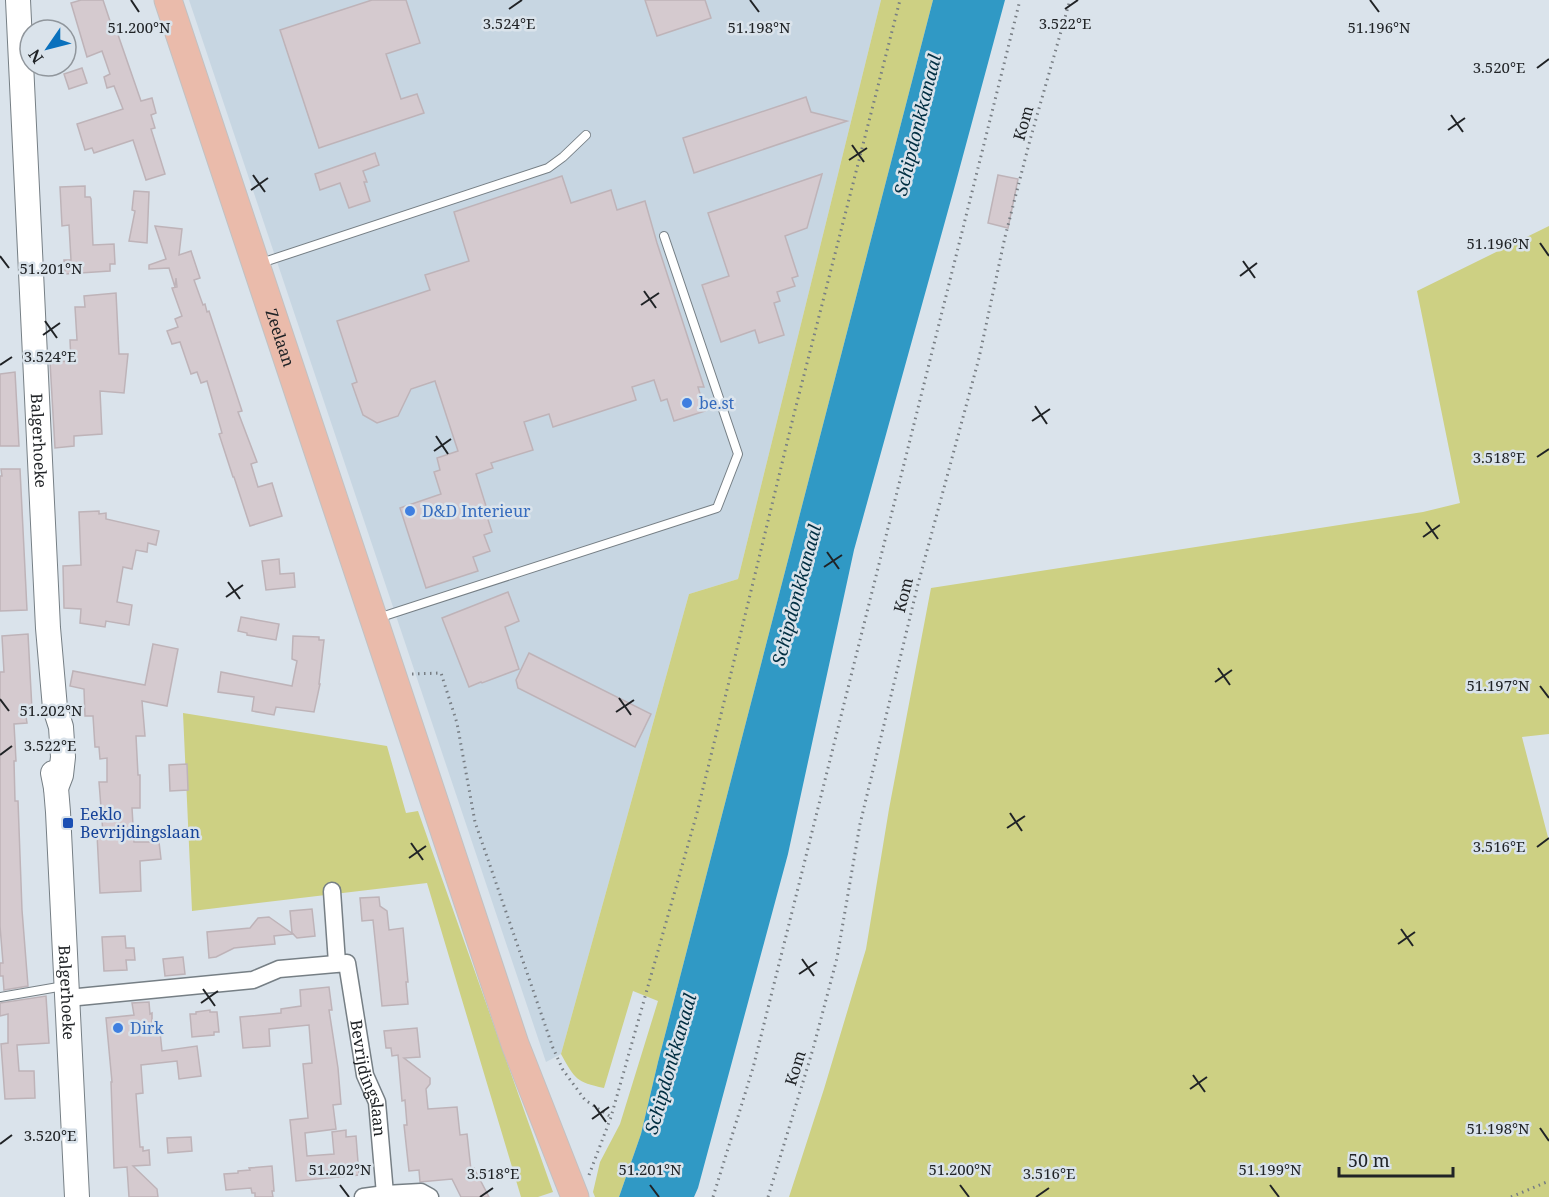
<svg xmlns="http://www.w3.org/2000/svg" width="1549" height="1197" font-family="'Noto Serif',serif">
  <style>
    .built { fill: #c7d6e2 }
    .green { fill: #cdd083 }
    .water { fill: #3099c5 }
    .building { fill: #d5cacf; stroke: #beb3b8; stroke-width: 1.5 }
    .lines { fill: none; stroke-linecap: round; stroke-linejoin: round }
    .lane-casing { stroke: #767f85; stroke-width: 10 }
    .street-casing { stroke: #767f85; stroke-width: 19 }
    .secondary-casing { stroke: #767f85; stroke-width: 26 }
    .primary-casing { stroke: #c1c1c2; stroke-width: 29 }
    .path { stroke: #777d83; stroke-width: 3; stroke-dasharray: 1.5 4.5; stroke-linecap: butt }
    .lane { stroke: #fff; stroke-width: 8 }
    .street { stroke: #fff; stroke-width: 16 }
    .secondary { stroke: #fff; stroke-width: 24 }
    .primary { stroke: #eabbab; stroke-width: 27 }
    .ticks { fill: none; stroke: #202326; stroke-width: 2 }
    .shop-dot { fill: #3f7fe0; stroke: #dae3eb; stroke-width: 2 }
    .transit-dot { fill: #1a4fb4; stroke: #dae3eb; stroke-width: 2 }
    .labels { text-anchor: middle; stroke-width: 5; stroke-linejoin: round; paint-order: stroke }
    .street-label { font-size: 16px; fill: #202326; stroke: #dae3eb }
    .shop-label { font-size: 16px; fill: #366cbe; stroke: #dae3eb; text-anchor: start }
    .transit-label { font-size: 16px; fill: #164399; stroke: #dae3eb; text-anchor: start }
    .water-label { font-size: 18px; font-style: italic; fill: #002e41; stroke: #dae3eb }
    .ticks-label { font-size: 15px; text-anchor: middle; fill: #202326; stroke: #dae3eb; stroke-width: 5; stroke-linejoin: round; paint-order: stroke }
  </style>
  <rect width="100%" height="100%" fill="#dae3eb"/>
  <polygon class="built" points="189,0 881,0 738,579 689,594 561,1054 546,1062"/>
  <g class="green">
    <path d="M881,0H933L658,1062L641,1134L619,1197H595L593,1192L600,1162L620,1124L658,1001L633,991L604,1088C576,1082 575,1079 561,1054L689,594L738,579Z"/>
    <polygon points="1549,226 1549,734 1522,737 1549,841 1549,1197 789,1197 824,1089 866,949 889,809 931,588 1423,512 1460,503 1417,291"/>
    <polygon points="183,713 387,746 406,813 418,811 553,1192 538,1197 521,1197 427,883 192,911"/>
  </g>
  <polygon class="water" points="933,0 1005,0 954,189 854,550 788,854 698,1188 694,1197 619,1197 641,1134 658,1062"/>
  <g class="building">
    <polygon points="81,0 103,0 113,30 116,29 141,101 152,98 156,113 151,115 155,128 151,129 165,174 146,180 133,140 94,153 92,148 85,150 77,124 123,109 114,86 107,88 104,77 110,74 102,51 87,57 71,3"/>
    <polygon points="372,0 406,0 420,43 386,54 401,99 417,94 424,113 319,148 280,30"/>
    <polygon points="645,0 705,0 711,18 657,36"/>
    <polygon points="82,68 87,83 69,89 64,74"/>
    <polygon points="806,97 811,112 847,121 694,173 683,138"/>
    <polygon points="375,153 379,165 363,171 367,182 364,182 370,201 349,208 340,183 320,190 315,174"/>
    <polygon points="822,174 807,228 785,236 798,276 792,278 795,286 777,292 780,301 774,303 784,335 759,343 755,330 721,342 702,285 729,276 708,213"/>
    <polygon points="998,175 1018,179 1008,228 988,223"/>
    <polygon points="562,176 571,203 611,190 617,210 645,201 657,243 704,387 698,387 705,411 674,421 667,399 661,401 654,380 632,387 636,400 553,427 549,414 524,422 533,450 491,463 493,468 476,474 486,506 484,507 492,532 484,535 490,551 473,557 478,571 426,588 400,508 441,494 434,472 440,470 437,458 458,451 435,381 411,389 398,416 377,423 363,415 352,384 357,382 337,321 430,290 425,275 469,261 454,212"/>
    <polygon points="85,186 85,197 90,197 91,199 93,245 114,244 115,264 110,264 110,271 65,274 64,260 71,260 69,225 62,226 60,187"/>
    <polygon points="134,191 149,192 147,243 129,241 135,211 132,210"/>
    <polygon points="155,226 182,229 179,255 191,251 200,278 194,280 203,305 205,304 207,312 209,311 242,411 238,412 257,462 251,464 258,487 272,483 282,516 250,526 234,477 233,477 219,434 222,433 207,381 201,383 197,372 191,374 180,342 172,344 167,331 178,327 175,319 182,316 172,288 177,287 176,278 175,287 169,268 149,269 149,265 166,259"/>
    <polygon points="116,293 119,354 128,354 124,393 100,391 102,434 74,436 74,446 55,448 50,362 71,361 70,340 77,340 75,307 85,307 84,296"/>
    <polygon points="15,372 19,446 0,446 0,374"/>
    <polygon points="1,469 20,469 27,610 0,611 0,476 2,476"/>
    <polygon points="99,511 99,514 106,513 106,519 159,531 156,545 148,543 147,552 136,550 132,569 123,567 117,602 132,605 129,625 106,621 105,627 80,623 81,609 64,608 63,566 81,565 79,512"/>
    <polygon points="279,559 280,574 294,573 295,587 266,590 262,561"/>
    <polygon points="508,592 519,621 505,627 519,669 482,683 481,682 469,687 442,618"/>
    <polygon points="241,617 279,624 276,640 247,635 247,633 238,631"/>
    <polygon points="28,634 32,710 25,710 27,723 14,724 16,761 14,761 15,801 18,801 22,910 28,986 4,990 3,976 0,976 0,963 3,963 0,926 0,672 4,672 2,636"/>
    <polygon points="293,636 319,637 319,640 324,640 319,684 320,684 314,712 276,707 274,715 252,711 254,697 218,692 221,672 292,686 297,661 292,659"/>
    <polygon points="153,644 178,649 167,706 142,701 145,736 136,736 138,775 140,775 140,808 132,808 134,842 159,842 161,859 140,861 141,891 100,893 97,834 103,833 99,782 107,782 107,758 100,759 99,747 95,747 93,716 85,716 84,689 70,686 73,671 145,685"/>
    <polygon points="529,653 651,714 635,747 518,688 516,680"/>
    <polygon points="187,764 188,790 170,791 169,765"/>
    <polygon points="379,897 380,906 387,911 389,930 403,928 408,982 406,982 408,1004 382,1006 373,920 362,921 360,898"/>
    <polygon points="312,909 315,936 297,938 292,933 290,911"/>
    <polygon points="269,917 293,934 274,936 275,944 234,948 216,957 209,958 207,932 250,928 258,918"/>
    <polygon points="125,936 126,948 134,948 135,960 126,960 127,970 104,971 102,937"/>
    <polygon points="183,957 185,974 165,976 163,959"/>
    <polygon points="329,987 332,1010 329,1010 338,1068 341,1104 333,1105 336,1129 305,1133 307,1156 334,1154 332,1132 346,1130 346,1137 356,1136 359,1175 296,1181 290,1120 308,1118 303,1064 312,1063 309,1025 269,1029 270,1046 243,1048 240,1017 281,1013 281,1009 301,1006 300,990"/>
    <polygon points="46,996 49,1043 17,1045 19,1071 34,1071 35,1098 5,1099 1,1044 8,1043 8,1014 0,1016 0,1003"/>
    <polygon points="149,1002 150,1014 152,1013 152,1022 159,1022 162,1051 197,1046 201,1076 179,1079 177,1061 141,1065 143,1093 136,1094 140,1147 143,1147 143,1151 149,1150 150,1165 133,1166 157,1189 158,1197 129,1197 127,1167 114,1168 111,1082 112,1082 106,1018 134,1015 132,1003"/>
    <polygon points="210,1010 210,1012 217,1012 219,1032 214,1032 214,1035 192,1037 190,1014 196,1014 196,1012"/>
    <polygon points="417,1028 420,1057 404,1058 430,1078 430,1084 426,1089 428,1109 457,1107 460,1135 467,1134 471,1170 474,1168 489,1197 461,1197 452,1179 420,1182 419,1170 409,1171 404,1125 407,1125 405,1100 402,1101 398,1055 392,1056 391,1048 386,1048 384,1031"/>
    <polygon points="191,1137 192,1151 168,1153 167,1138"/>
    <polygon points="272,1166 274,1191 272,1191 273,1197 255,1197 255,1193 252,1193 251,1188 226,1190 224,1174 238,1173 238,1171 250,1170 249,1168"/>
  </g>
  <g class="lines">
    <g class="lane-casing">
      <g id="lane">
        <polyline points="258,264 548,168 563,157 586,135"/>
        <polyline points="378,618 717,508 738,454 664,236"/>
        <polyline points="0,997 64,986"/>
      </g>
    </g>
    <g class="street-casing">
      <g id="street">
        <polyline points="332,891 337,963"/>
        <path id="s1" d="M68,998L253,980L279,969L347,963L365,1075L377,1102L385,1194"/>
        <polyline points="363,1197 385,1194 421,1192 430,1197"/>
      </g>
    </g>
    <g class="secondary-casing">
      <g id="secondary">
        <path id="s2" d="M18,0L48,628L55,708L61,727L63,757L61,775L56,788"/>
        <path id="s3" d="M53,773L56,788L58,812L77,1197"/>
      </g>
    </g>
    <g class="primary-casing">
      <g id="primary">
        <path id="s4" d="M168,0L515,1044L575,1197"/>
      </g>
    </g>
    <g class="path">
      <polyline points="412,674 441,673 457,723 475,822 553,1048 563,1070 585,1100 611,1117"/>
      <polyline points="589,1175 611,1117 697,813 794,414 900,0"/>
      <polyline points="713,1197 753,1068 1020,0"/>
      <polyline points="768,1197 813,1049 837,958 860,824 918,584 979,358 1005,237 1030,140 1070,0"/>
      <polyline points="1511,1197 1549,1181"/>
    </g>
    <use href="#lane" class="lane"/>
    <use href="#street" class="street"/>
    <use href="#secondary" class="secondary"/>
    <use href="#primary" class="primary"/>
  </g>
  <path class="ticks" d="M131,0L139,12M750,0L759,12M1370,0L1379,12M509,9L522,0M1065,9L1078,0M1537,68L1549,59M1451,115L1463,132M1448,130L1465,118M852,145L864,162M849,160L867,148M253,175L265,192M251,190L268,178M1540,243L1549,256M0,256L9,268M1243,261L1255,278M1240,276L1257,263M644,291L656,308M641,305L659,293M45,321L57,338M43,335L60,323M0,365L12,357M1035,406L1047,424M1032,421L1050,409M436,436L448,454M434,451L451,439M1537,457L1549,449M1426,522L1438,539M1423,537L1440,525M827,552L839,569M824,567L842,555M228,582L240,599M226,597L243,585M1218,668L1230,685M1215,682L1232,670M1540,686L1549,698M619,698L631,715M0,699L9,711M616,712L634,700M0,755L12,746M1010,813L1022,831M1007,828L1025,816M411,843L423,860M1537,847L1549,838M409,858L426,846M1401,929L1413,946M1398,944L1415,932M802,959L814,976M799,974L817,962M203,989L215,1006M201,1003L218,991M1193,1075L1205,1092M1190,1089L1207,1077M594,1105L606,1122M592,1119L609,1107M1540,1128L1549,1141M0,1144L12,1135M340,1185L349,1197M650,1185L659,1197M960,1185L969,1197M1270,1185L1279,1197M480,1197L493,1188M1036,1197L1049,1188"/>
  <g class="shop-dot">
    <circle cx="687" cy="403" r="6"/>
    <circle cx="410" cy="511" r="6"/>
    <circle cx="118" cy="1028" r="6"/>
  </g>
  <rect class="transit-dot" x="62" y="817" width="12" height="12" rx="3"/>
  <g class="labels">
    <g class="street-label">
      <text transform="translate(1023 123) rotate(-74)" y="6">Kom</text>
      <text dy="6" stroke="none"><textPath href="#s4" startOffset="356">Zeelaan</textPath></text>
      <text dy="6" stroke="none"><textPath href="#s2" startOffset="441">Balgerhoeke</textPath></text>
      <text transform="translate(903 595) rotate(-76)" y="6">Kom</text>
      <text dy="6" stroke="none"><textPath href="#s3" startOffset="220">Balgerhoeke</textPath></text>
      <text transform="translate(795 1068) rotate(-73)" y="6">Kom</text>
      <text dy="6" stroke="none"><textPath href="#s1" startOffset="400">Bevrijdingslaan</textPath></text>
    </g>
    <g class="shop-label">
      <text x="699" y="409">be.st</text>
      <text x="422" y="517">D&amp;D Interieur</text>
      <text x="130" y="1034">Dirk</text>
    </g>
    <g class="transit-label">
      <text x="80" y="820">Eeklo<tspan x="80" dy="18">Bevrijdingslaan</tspan></text>
    </g>
    <g class="water-label">
      <text transform="translate(918 125) rotate(-76)" y="6">Schipdonkkanaal</text>
      <text transform="translate(797 595) rotate(-75)" y="6">Schipdonkkanaal</text>
      <text transform="translate(671 1064) rotate(-74)" y="6">Schipdonkkanaal</text>
    </g>
  </g>
  <g class="ticks-label">
    <text x="509" y="29">3.524°E</text>
    <text x="1065" y="29">3.522°E</text>
    <text x="139" y="33">51.200°N</text>
    <text x="759" y="33">51.198°N</text>
    <text x="1379" y="33">51.196°N</text>
    <text x="1499" y="73">3.520°E</text>
    <text x="1498" y="249">51.196°N</text>
    <text x="51" y="274">51.201°N</text>
    <text x="50" y="362">3.524°E</text>
    <text x="1499" y="463">3.518°E</text>
    <text x="1498" y="691">51.197°N</text>
    <text x="51" y="716">51.202°N</text>
    <text x="50" y="751">3.522°E</text>
    <text x="1499" y="852">3.516°E</text>
    <text x="1498" y="1134">51.198°N</text>
    <text x="50" y="1141">3.520°E</text>
    <text x="340" y="1175">51.202°N</text>
    <text x="650" y="1175">51.201°N</text>
    <text x="960" y="1175">51.200°N</text>
    <text x="1270" y="1175">51.199°N</text>
    <text x="493" y="1179">3.518°E</text>
    <text x="1049" y="1179">3.516°E</text>
  </g>
  <g transform="translate(48 48) rotate(235)"><circle r="28" fill="#dae3eb" stroke="#90969c" stroke-width="1.5"/>
  <path d="M0-4.5L10 22L0 15L-10 22Z" fill="#0a71bd"/>
  <text y="-9" font-size="16" font-weight="bold" text-anchor="middle" fill="#202326">N</text>
  </g>
  <path d="M1339 1167v9h114v-9" fill="none" stroke="#202326" stroke-width="3"/>
  <text x="1348" y="1167" font-size="18" fill="#202326" stroke="#dae3eb" stroke-width="4.5" paint-order="stroke">50 m</text>
</svg>
